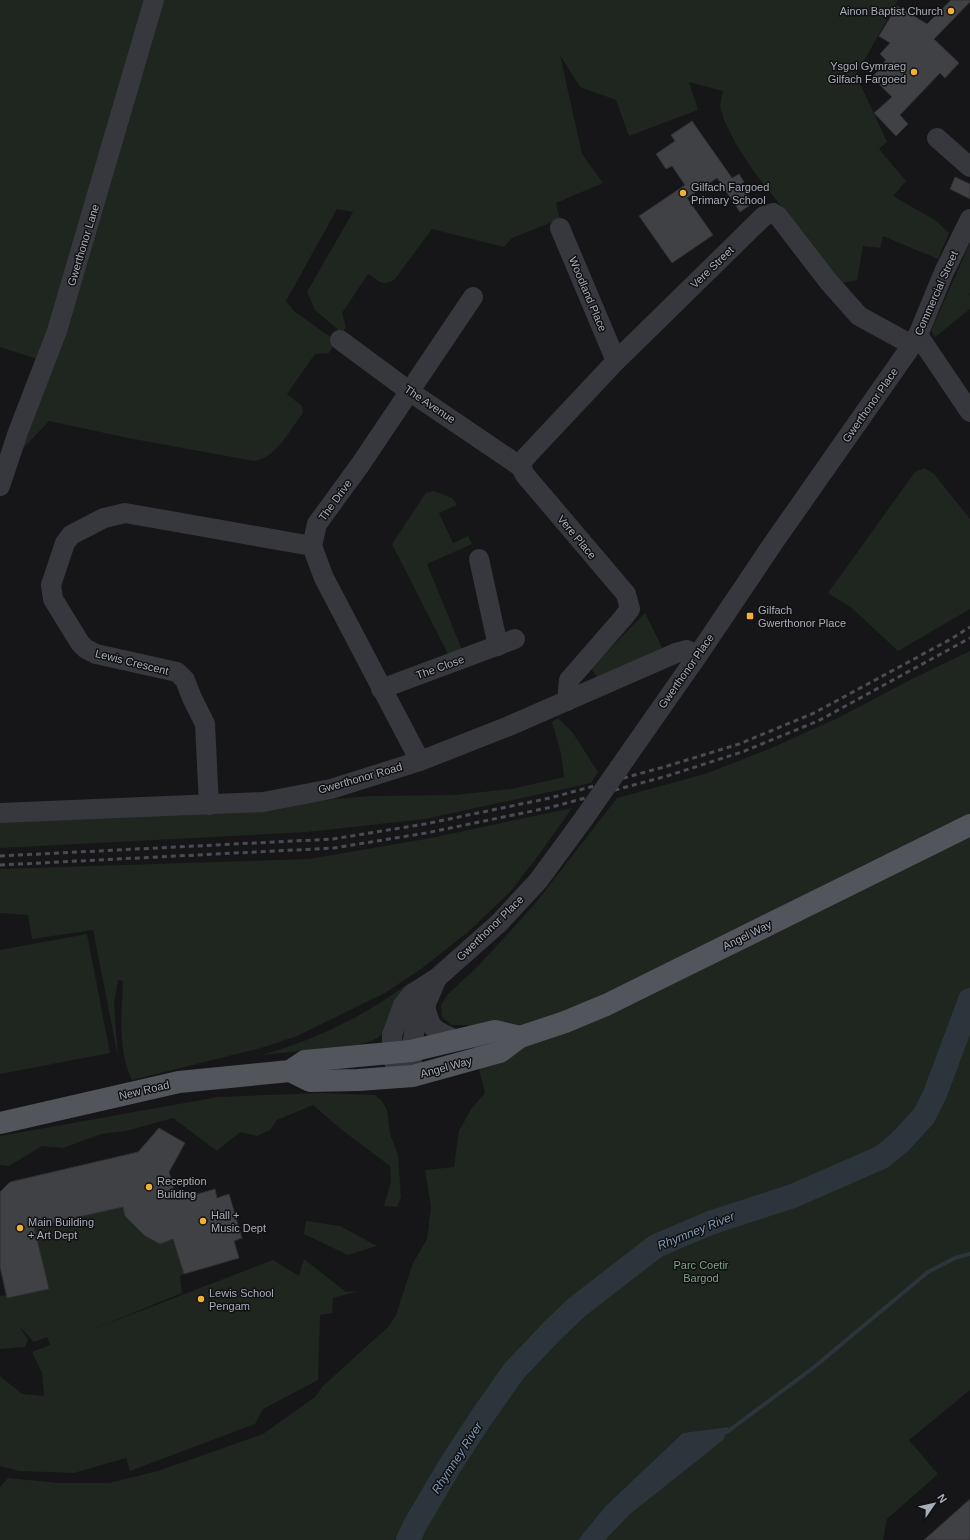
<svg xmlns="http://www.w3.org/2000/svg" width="970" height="1540" font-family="Arial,sans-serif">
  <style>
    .green { fill: #1e261f }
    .water { fill: #2c353c }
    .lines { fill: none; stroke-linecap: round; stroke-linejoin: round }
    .stream { stroke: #2c353c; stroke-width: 4 }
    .river { stroke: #2c353c; stroke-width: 24 }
    .building { fill: #404145; stroke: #303034 }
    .minor { stroke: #37383d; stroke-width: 20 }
    .major { stroke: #53555c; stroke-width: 22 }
    .rail { stroke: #4a4c52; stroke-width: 3; stroke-dasharray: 5 4; stroke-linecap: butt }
    .minor-bridge { stroke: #37383d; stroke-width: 20 }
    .poi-dot { fill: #f2b134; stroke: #111113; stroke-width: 1.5 }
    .labels { text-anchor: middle; stroke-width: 3; stroke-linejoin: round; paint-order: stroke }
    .poi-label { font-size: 11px; fill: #a8adb8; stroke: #111113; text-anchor: start }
    .street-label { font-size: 11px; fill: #a8adb8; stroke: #111113 }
    .park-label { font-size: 11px; fill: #7fa381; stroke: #111113 }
    .water-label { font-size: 12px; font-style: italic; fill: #7f9bb3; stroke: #111113 }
  </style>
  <rect width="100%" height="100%" fill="#161618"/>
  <g class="green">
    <path d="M0,0H898L856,75L887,142L879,149L906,181L893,196L935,220L949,233L938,259L883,236L880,248L863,246L857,280L842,283L754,172L736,144L724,120L720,106L723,91L689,82L698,110L629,136L616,100L580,87L560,55L582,154L603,183L556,203L560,219L512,238L504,247L432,229L395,279C382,288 379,280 368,274L342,313L346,327L342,333L315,310L307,292L353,212L337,209L286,301L294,311L336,341L329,353L315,354L287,394L302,406L303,413C292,427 281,448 266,457C263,459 258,460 254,461L128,438L49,421L17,455L37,359L0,347Z"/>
    <polygon points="970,243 970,292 969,295 970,296 970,309 935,337 931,331"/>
    <polygon points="924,468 934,474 970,519 970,609 898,651 852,608 828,593 915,472"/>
    <polygon points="434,491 452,498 457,505 439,513 453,543 468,536 472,544 427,564 462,650 449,656 392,544 426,493"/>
    <polygon points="645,613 664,651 600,682 591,668"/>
    <polygon points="970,651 970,1390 909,1440 938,1474 887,1519 883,1540 0,1540 0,1487 8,1478 59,1483 109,1483 158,1471 263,1434 315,1397 323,1386 389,1326 396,1315 413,1263 427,1239 431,1207 425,1170 454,1167 459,1131 471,1109 485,1093 468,1025 451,1025 442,1017 441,1005 448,994 480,964 534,905 617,798 705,774 769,749 840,717 910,680"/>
    <polygon points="558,718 573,733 598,772 591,783 425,819 307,832 0,848 0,822 293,805 335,799 370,796 455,795 511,789 564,777 561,753 552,722"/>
    <path d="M572,808L541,852L510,892L468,932L421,969L385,993L297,1036L261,1048L132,1080C117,1048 122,1015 123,981L118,980L114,1004L118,1057L93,930L32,939L28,915L0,913V869L309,859L431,838Z"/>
    <polygon points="87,934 110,1053 0,1074 0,950"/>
    <path d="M410,982C405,990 399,997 394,1005C380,1030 393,1036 358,1045L262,1055C315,1040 367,1015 410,982Z"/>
    <polygon points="321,1093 375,1095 382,1101 387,1110 390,1134 398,1155 401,1197 397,1207 384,1206 391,1182 390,1166 342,1130 313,1105 277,1120 270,1130 257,1136 240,1132 217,1151 173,1118 126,1131 101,1134 63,1148 42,1146 9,1166 0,1165 0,1136 218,1097"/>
    <path d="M123,1207C128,1224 144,1236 160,1244L173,1239L184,1274L180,1276L182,1293L96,1328L273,1260L299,1276L304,1259L346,1292L359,1291L333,1298L332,1313L320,1315L318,1380L263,1409L255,1424L130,1471L126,1458L74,1473L19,1471L0,1466V1376L22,1394L44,1396L42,1373L32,1352L50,1345L47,1337L34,1342L19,1326L28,1340L25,1347L0,1349V1296L5,1295L8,1298L48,1289L34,1227Z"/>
    <polygon points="306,1221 340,1226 377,1246 348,1255 304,1234"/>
  </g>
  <polygon class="water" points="729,1427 723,1440 630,1514 605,1540 578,1540 606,1506 683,1433"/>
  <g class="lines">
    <polyline class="stream" points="727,1432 813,1368 928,1272 955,1258 970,1254"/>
    <polyline class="river" points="408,1540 415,1525 449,1467 481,1418 514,1371 552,1331 576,1308 656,1246 710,1223 793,1196 882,1157 900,1142 924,1116 935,1094 970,1000"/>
  </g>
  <g class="building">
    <polygon points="951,0 970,0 970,2 934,39 959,63 945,78 940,73 900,115 908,124 896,136 874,113 892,97 872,77 878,71 877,70 886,60 880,54 890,43 879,36 897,6 927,24"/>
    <polygon points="692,121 732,178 739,174 744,182 741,184 753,203 740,212 717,178 687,198 713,235 672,263 639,216 685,185 672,166 666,169 656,154 675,141 671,135"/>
    <polygon points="955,177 970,184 970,199 950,189"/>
    <polygon points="159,1128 185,1143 169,1172 177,1200 215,1189 217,1198 229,1194 242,1238 234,1241 239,1258 184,1274 173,1239 160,1244 145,1236 125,1216 123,1207 34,1227 49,1289 7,1298 0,1267 0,1192 10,1182 138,1152"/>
    <polygon points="970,1499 970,1540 924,1540"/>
  </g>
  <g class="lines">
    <g class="minor">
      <polyline points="937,138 970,167"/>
      <polyline points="560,228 616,361"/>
      <polyline points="918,335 970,412"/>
      <polyline points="340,340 409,391 521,467 525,475 626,594 630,609 623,618 569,680 567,701"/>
      <polyline points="521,467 524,459 616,361 764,216 773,213 778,216 828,281 859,316 912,345"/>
      <polyline points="0,486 18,432 57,331 154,0"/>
      <polyline points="479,559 498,646"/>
      <polyline points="381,689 515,639"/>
      <polyline points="420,761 324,578 312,546 317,524 360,465 473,297"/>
      <polyline points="619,768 698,655 774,542 912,345 918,335 944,272 970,219"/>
      <polyline points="209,805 205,724 192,698 185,680 177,672 96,654 86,649 80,643 53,599 51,585 65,543 71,535 104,518 125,513 312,546"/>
      <polyline points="0,813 263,802 331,789 420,761 509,726 676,653 687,650 698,655"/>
      <path d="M425,1006C431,1031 433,1029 456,1040"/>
      <polyline points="413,1076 411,1051 418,1011 425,1006 437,978"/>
      <polyline points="398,1077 392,1053 392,1035 403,1005 412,994 437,978 499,923 538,881 585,817"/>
    </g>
    <g class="major">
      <polyline points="290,1071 310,1081 358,1080 413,1076 500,1052 520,1037 565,1022 606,1005 970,825"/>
      <polyline points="0,1123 179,1082 290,1071 305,1061 411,1051 495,1031 520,1037"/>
    </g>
    <g class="rail">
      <polyline points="0,856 333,839 425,824 550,798 664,767 739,744 814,713 951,639 970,627"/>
      <polyline points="0,865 334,848 426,833 552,807 667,776 742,752 818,721 970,638"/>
    </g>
    <polyline class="minor-bridge" points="585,817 619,768"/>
  </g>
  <g class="poi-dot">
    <circle cx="951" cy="11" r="4"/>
    <circle cx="914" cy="72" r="4"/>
    <circle cx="683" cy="193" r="4"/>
    <rect x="746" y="612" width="8" height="8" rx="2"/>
    <circle cx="149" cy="1187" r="4"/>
    <circle cx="203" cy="1221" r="4"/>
    <circle cx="20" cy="1228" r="4"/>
    <circle cx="201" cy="1299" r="4"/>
  </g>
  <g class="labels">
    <g class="poi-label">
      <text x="943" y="15" text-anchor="end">Ainon Baptist Church</text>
      <text x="906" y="70" text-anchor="end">Ysgol Gymraeg<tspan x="906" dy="13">Gilfach Fargoed</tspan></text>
      <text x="691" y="191">Gilfach Fargoed<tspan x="691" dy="13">Primary School</tspan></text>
      <text x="758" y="614">Gilfach<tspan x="758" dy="13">Gwerthonor Place</tspan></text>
      <text x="157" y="1185">Reception<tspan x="157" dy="13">Building</tspan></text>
      <text x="211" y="1219">Hall +<tspan x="211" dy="13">Music Dept</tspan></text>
      <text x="28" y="1226">Main Building<tspan x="28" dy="13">+ Art Dept</tspan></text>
      <text x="209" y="1297">Lewis School<tspan x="209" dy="13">Pengam</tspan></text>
    </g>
    <g class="street-label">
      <text transform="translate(83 245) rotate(-73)" y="4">Gwerthonor Lane</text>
      <text transform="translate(712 267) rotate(-44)" y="4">Vere Street</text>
      <text transform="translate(936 293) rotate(-66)" y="4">Commercial Street</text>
      <text transform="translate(588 294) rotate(67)" y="4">Woodland Place</text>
      <text transform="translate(430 404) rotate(34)" y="4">The Avenue</text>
      <text transform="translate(870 405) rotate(-55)" y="4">Gwerthonor Place</text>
      <text transform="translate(335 500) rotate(-54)" y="4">The Drive</text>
      <text transform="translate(577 537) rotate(50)" y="4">Vere Place</text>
      <text transform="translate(132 662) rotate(14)" y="4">Lewis Crescent</text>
      <text transform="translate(440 667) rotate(-20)" y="4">The Close</text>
      <text transform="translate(686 671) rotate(-55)" y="4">Gwerthonor Place</text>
      <text transform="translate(360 778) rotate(-16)" y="4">Gwerthonor Road</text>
      <text transform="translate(490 928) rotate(-44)" y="4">Gwerthonor Place</text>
      <text transform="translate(747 935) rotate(-26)" y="4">Angel Way</text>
      <text transform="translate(446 1067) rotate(-15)" y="4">Angel Way</text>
      <text transform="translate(144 1090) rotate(-13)" y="4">New Road</text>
    </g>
    <g class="park-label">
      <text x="701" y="1269">Parc Coetir<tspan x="701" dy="13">Bargod</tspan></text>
    </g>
    <g class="water-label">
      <text transform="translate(696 1231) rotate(-22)" y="4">Rhymney River</text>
      <text transform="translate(457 1458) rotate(-57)" y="4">Rhymney River</text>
    </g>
  </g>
  <g transform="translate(934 1504) rotate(56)" stroke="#111113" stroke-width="3" paint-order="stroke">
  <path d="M0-3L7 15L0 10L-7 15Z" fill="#a8adb8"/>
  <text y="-6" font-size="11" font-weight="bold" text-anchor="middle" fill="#a8adb8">N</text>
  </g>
</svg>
